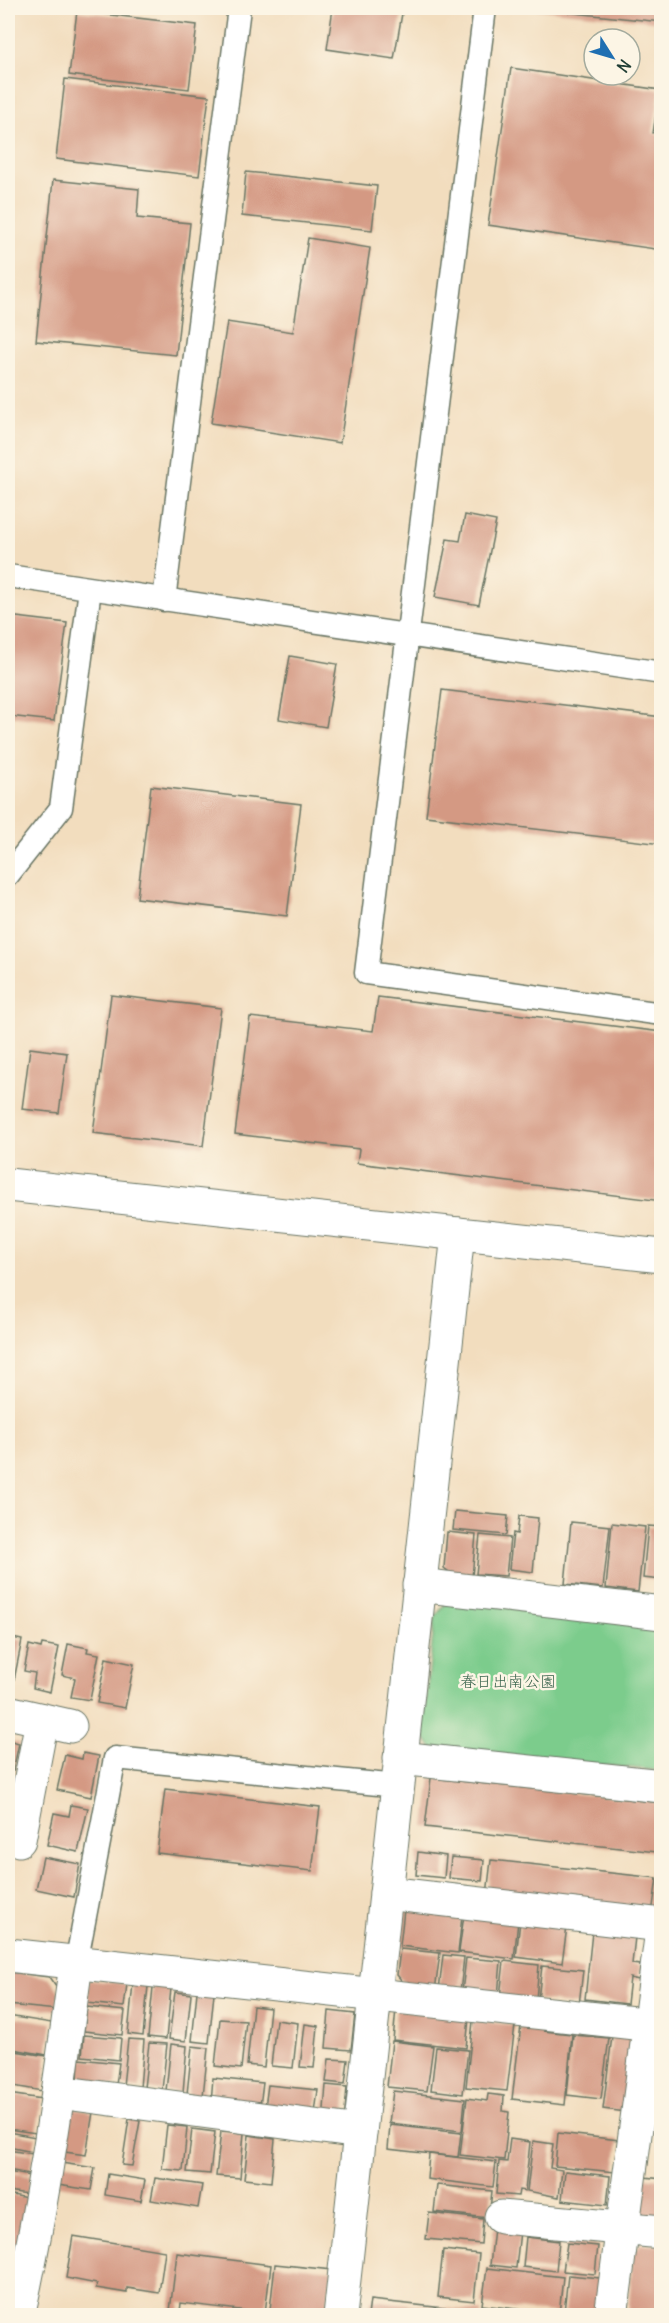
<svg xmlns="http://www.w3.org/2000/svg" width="669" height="2323" font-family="Delius,'Klee One',sans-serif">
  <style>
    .green { fill: #7ccc8c; stroke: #4e8460; stroke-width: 1.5 }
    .building { fill: #d49983 }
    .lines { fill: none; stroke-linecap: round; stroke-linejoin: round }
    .lane-casing { stroke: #697564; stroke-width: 25 }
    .street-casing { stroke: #697564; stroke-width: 35 }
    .secondary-casing { stroke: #697564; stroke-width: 35 }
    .lane { stroke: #fff; stroke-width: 22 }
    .street { stroke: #fff; stroke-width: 33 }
    .secondary { stroke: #fff; stroke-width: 33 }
    .labels { text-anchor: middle; stroke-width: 5; stroke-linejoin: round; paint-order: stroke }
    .park-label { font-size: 16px; fill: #36614a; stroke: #fcf5e5 }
  </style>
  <rect width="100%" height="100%" fill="#fcf5e5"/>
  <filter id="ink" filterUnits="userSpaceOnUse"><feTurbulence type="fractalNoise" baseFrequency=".0167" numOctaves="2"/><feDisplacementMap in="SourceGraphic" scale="12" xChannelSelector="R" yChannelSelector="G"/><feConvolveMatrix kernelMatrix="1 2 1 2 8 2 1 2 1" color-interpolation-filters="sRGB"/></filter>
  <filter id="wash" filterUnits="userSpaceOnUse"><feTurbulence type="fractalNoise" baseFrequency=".008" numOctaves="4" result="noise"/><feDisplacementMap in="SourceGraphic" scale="24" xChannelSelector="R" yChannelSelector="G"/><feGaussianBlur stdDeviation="1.35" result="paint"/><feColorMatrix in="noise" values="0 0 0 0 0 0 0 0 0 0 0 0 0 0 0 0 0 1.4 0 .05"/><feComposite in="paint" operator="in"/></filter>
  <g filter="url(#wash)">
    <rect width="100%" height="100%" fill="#f2ddbe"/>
    <polygon class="green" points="449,1599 661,1628 661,1771 432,1748 422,1734 435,1617"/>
    <g id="blocks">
      <g class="building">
        <polygon points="167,8 199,8 198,13"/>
        <polygon points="333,8 403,8 394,59 327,49"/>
        <polygon points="534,8 662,8 662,22 534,9"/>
        <polygon points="77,11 197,25 189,89 69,75"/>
        <polygon points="511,68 660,90 653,133 662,135 662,250 488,225"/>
        <polygon points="65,79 209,96 199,176 56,159"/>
        <polygon points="246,172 377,186 372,230 242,216"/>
        <polygon points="53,180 139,189 137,218 190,223 176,355 36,341"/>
        <polygon points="308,238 370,248 340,443 211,423 227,322 293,332"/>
        <polygon points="465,515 496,521 479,605 435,597 447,539 460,541"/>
        <polygon points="8,616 67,623 54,721 8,716"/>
        <polygon points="290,656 337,664 326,727 279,719"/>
        <polygon points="442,690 662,717 662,844 426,816"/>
        <polygon points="151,786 301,804 287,916 137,898"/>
        <polygon points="111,995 221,1008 203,1146 93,1133"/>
        <polygon points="378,997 662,1032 662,1201 357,1163 359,1149 235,1134 250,1017 373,1031"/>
        <polygon points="30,1048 67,1053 59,1113 22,1109"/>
        <polygon points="455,1511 508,1516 506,1535 453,1530"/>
        <polygon points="519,1516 538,1518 533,1572 509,1569 513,1533 517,1534"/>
        <polygon points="571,1522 610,1526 603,1588 565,1584"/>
        <polygon points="612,1523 645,1527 638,1592 606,1588"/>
        <polygon points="648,1526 662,1527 662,1580 643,1578"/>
        <polygon points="447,1532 476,1535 472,1577 452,1574 444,1568"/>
        <polygon points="480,1535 510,1538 506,1576 476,1574"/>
        <polygon points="8,1637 22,1640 13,1685 8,1684"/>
        <polygon points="42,1644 59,1647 50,1692 33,1688 35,1673 24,1671 29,1645 41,1648"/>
        <polygon points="68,1644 88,1648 87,1652 99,1654 90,1700 71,1697 75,1678 62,1675"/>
        <polygon points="106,1658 134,1664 125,1708 97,1703"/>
        <polygon points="8,1740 19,1743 13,1771 8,1770"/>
        <polygon points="83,1753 99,1756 91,1797 57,1790 65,1755 82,1759"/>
        <polygon points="431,1778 662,1803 657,1852 425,1827"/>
        <polygon points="165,1789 320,1807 312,1871 157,1853"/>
        <polygon points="71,1805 88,1808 78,1852 47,1845 54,1813 69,1816"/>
        <polygon points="418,1852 446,1856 444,1878 416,1875"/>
        <polygon points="43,1857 80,1864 74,1897 36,1889"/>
        <polygon points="451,1857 484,1860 482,1881 449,1878"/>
        <polygon points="491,1860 657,1878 652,1914 487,1895"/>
        <polygon points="404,1910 462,1916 458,1953 400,1946"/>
        <polygon points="464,1915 518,1921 514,1959 459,1952"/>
        <polygon points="520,1921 567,1927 562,1963 516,1957"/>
        <polygon points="592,1932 635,1937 632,1964 640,1965 639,1980 630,1978 627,2004 585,1999"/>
        <polygon points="400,1949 440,1953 435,1991 408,1988 397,1975"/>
        <polygon points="443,1955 464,1957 460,1992 439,1990"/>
        <polygon points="466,1958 501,1961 498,1996 462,1992"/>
        <polygon points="504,1961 539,1965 536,2000 500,1997"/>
        <polygon points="542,1966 583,1970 579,2005 538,2000"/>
        <polygon points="8,1972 49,1977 59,1991 57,2010 8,2005"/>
        <polygon points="89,1980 127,1984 124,2007 87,2003"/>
        <polygon points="133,1983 148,1986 143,2036 128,2034"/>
        <polygon points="153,1987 171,1988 166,2039 148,2037"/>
        <polygon points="175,1992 191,1994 186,2041 169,2039"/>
        <polygon points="197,1992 214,1993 209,2043 192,2041"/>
        <polygon points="253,2006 270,2008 264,2067 247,2065"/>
        <polygon points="87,2007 125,2011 122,2035 84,2031"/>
        <polygon points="396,2009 469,2018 466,2048 393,2040"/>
        <polygon points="329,2011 355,2014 351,2050 326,2048"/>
        <polygon points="8,2016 52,2023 47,2055 8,2048"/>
        <polygon points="220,2019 246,2021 241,2069 215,2066"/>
        <polygon points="276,2020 298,2023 293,2068 271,2066"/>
        <polygon points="473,2021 515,2025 507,2091 466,2087"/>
        <polygon points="305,2024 318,2026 314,2068 300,2067"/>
        <polygon points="521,2025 544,2027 544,2031 572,2034 565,2105 512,2099"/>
        <polygon points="84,2035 121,2038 119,2060 82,2056"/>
        <polygon points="573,2035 609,2038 601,2099 567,2095"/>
        <polygon points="612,2036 634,2038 626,2112 603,2109"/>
        <polygon points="128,2039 144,2040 140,2088 123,2086"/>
        <polygon points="392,2041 433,2046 427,2091 387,2087"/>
        <polygon points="149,2043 167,2044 162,2090 144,2088"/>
        <polygon points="171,2044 187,2046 183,2092 166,2091"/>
        <polygon points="192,2046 208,2048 203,2096 187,2094"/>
        <polygon points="436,2047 468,2050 463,2094 431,2090"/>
        <polygon points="662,2049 662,2094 654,2093"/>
        <polygon points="8,2050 47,2056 42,2091 8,2085"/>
        <polygon points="79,2059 119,2063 116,2085 78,2081"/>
        <polygon points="329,2059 348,2060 345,2084 326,2082"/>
        <polygon points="213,2078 263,2083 260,2106 211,2102"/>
        <polygon points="268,2085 318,2090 315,2113 265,2107"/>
        <polygon points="326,2085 347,2087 344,2123 323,2121"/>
        <polygon points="393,2091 465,2099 462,2131 389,2123"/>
        <polygon points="8,2094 42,2099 36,2133 8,2129"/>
        <polygon points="488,2094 504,2096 503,2111 509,2112 504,2160 460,2155 467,2098 487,2101"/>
        <polygon points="72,2109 93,2112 86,2155 65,2152"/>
        <polygon points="129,2119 140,2121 132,2166 122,2165"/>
        <polygon points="167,2125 187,2127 183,2171 162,2169"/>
        <polygon points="390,2125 461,2133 458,2157 388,2149"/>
        <polygon points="192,2129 215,2132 210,2174 187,2172"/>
        <polygon points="221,2131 244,2133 240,2178 216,2176"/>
        <polygon points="8,2132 36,2137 33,2152 8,2147"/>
        <polygon points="558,2133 619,2140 615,2172 555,2166"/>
        <polygon points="249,2135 275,2139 271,2182 244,2179"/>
        <polygon points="510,2139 530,2142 525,2191 519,2190 518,2196 496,2194 499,2161 507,2162"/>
        <polygon points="533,2141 553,2144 550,2168 562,2170 559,2197 527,2191"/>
        <polygon points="8,2150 33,2154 29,2174 8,2170"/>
        <polygon points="429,2154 496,2162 493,2187 427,2179"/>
        <polygon points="61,2163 95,2168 91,2190 58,2185"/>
        <polygon points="565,2171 610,2176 607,2205 562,2200"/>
        <polygon points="8,2172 30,2176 27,2194 8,2191"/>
        <polygon points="108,2174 145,2180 141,2201 105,2195"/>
        <polygon points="644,2177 662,2179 662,2221 650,2219 639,2211"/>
        <polygon points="155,2178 202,2185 198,2208 151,2200"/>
        <polygon points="437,2185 492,2191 489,2218 434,2212"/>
        <polygon points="8,2194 27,2198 15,2260 8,2259"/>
        <polygon points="429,2213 483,2219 481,2244 426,2239"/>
        <polygon points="494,2228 520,2231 516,2268 490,2265"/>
        <polygon points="73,2236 165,2251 159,2293 127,2288 127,2293 96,2288 97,2284 66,2278"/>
        <polygon points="526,2237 559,2241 556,2271 523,2267"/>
        <polygon points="567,2243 598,2246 595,2274 563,2271"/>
        <polygon points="640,2244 662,2246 662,2287 658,2316 628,2316 633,2252"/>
        <polygon points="443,2250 479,2254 474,2301 438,2297"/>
        <polygon points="177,2253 271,2265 265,2313 181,2303 180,2312 170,2311"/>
        <polygon points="275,2264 332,2270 326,2316 270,2310"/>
        <polygon points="487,2268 563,2277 559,2314 482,2305"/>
        <polygon points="568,2275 600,2278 597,2308 589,2315 564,2312"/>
        <polygon points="370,2300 481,2312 481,2316 368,2316"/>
      </g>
    </g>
  </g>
  <g filter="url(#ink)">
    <use href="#blocks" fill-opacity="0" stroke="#697564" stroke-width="1.5"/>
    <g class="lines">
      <g class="lane-casing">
        <g id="lane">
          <polyline points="485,8 366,973 662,1014"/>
          <polyline points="8,576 662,673"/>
          <polyline points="164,600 239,8"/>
          <polyline points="8,875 61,808 90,589"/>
          <polyline points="76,1964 115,1758 398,1786"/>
        </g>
      </g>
      <g class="street-casing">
        <g id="street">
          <polyline points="419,1585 662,1613"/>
          <polyline points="8,1712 70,1726"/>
          <polyline points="400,1758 662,1786"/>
          <polyline points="19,1840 42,1720"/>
          <polyline points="386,1893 662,1925"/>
          <polyline points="8,1955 662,2026"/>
          <polyline points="58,2092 360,2132"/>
          <polyline points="501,2217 662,2232"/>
          <path d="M18,2316C44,2200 60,2082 76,1964"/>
          <polyline points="340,2316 458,1234"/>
          <polyline points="611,2316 662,1930"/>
        </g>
      </g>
      <g class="secondary-casing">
        <polyline id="secondary" points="8,1185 662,1256"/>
      </g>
      <use href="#lane" class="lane"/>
      <use href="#street" class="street"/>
      <use href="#secondary" class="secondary"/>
    </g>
  </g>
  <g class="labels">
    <g class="park-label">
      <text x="508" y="1687">春日出南公園</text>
    </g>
  </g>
  <rect width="669" height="2323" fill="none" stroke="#fcf5e5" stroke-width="30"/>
  <g transform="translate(612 57) rotate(127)"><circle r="28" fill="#fcf5e5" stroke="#a4ab9e" stroke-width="1.5"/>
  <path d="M0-4.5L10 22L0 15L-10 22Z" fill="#1f6fb2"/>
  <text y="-9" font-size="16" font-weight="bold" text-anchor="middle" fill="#1f3d34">N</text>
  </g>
</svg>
